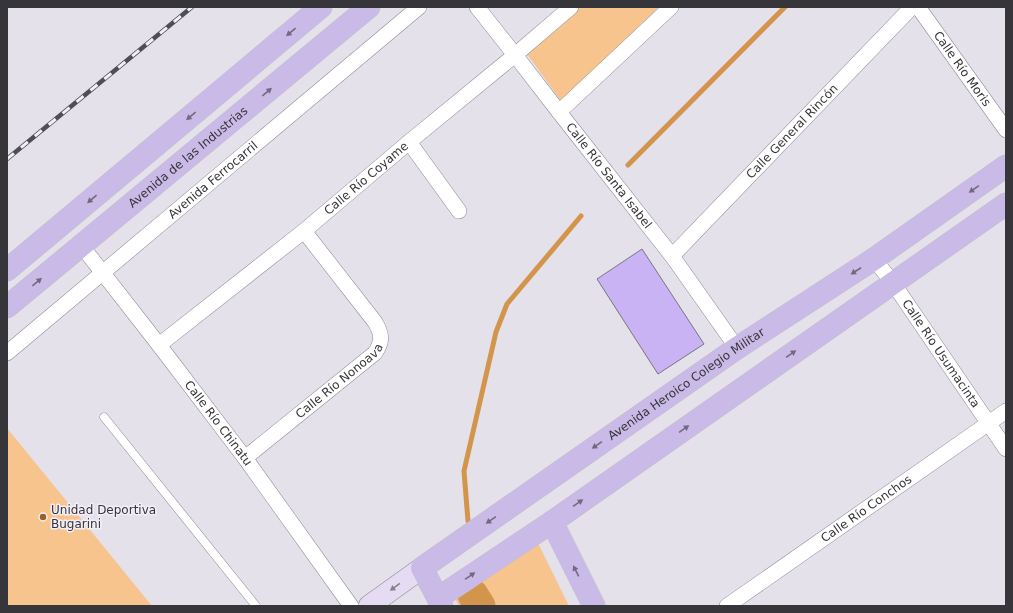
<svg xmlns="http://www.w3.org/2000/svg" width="1013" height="613" font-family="'DejaVu Sans',sans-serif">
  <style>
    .green { fill: #f8c48d }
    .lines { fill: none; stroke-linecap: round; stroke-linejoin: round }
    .stream { stroke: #d3944b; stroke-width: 5 }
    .river { stroke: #d3944b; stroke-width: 31 }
    .building { fill: #c9b3f4; stroke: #78757e }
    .service-casing { stroke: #8e8b94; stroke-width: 9 }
    .minor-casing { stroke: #8e8b94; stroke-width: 16 }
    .secondary-casing { stroke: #8e8b94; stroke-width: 22 }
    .primary-casing { stroke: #c3c2c4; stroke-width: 23 }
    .service { stroke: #fff; stroke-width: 8 }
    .minor { stroke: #fff; stroke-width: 15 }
    .secondary { stroke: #e5dcf3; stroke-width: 21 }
    .primary { stroke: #cabae8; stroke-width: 22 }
    .rail-casing { stroke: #4f4e53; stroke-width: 4.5 }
    .rail { stroke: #f2eff9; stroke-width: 3; stroke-dasharray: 9; stroke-linecap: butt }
    .oneway { fill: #716a7f }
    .oneway2 { fill: #85808d }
    .poi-dot { fill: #9a631d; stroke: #f2eff9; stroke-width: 1.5 }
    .labels { text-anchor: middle; stroke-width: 3; stroke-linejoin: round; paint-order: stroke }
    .street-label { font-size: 12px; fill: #363539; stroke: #f2eff9 }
    .poi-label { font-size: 12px; fill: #363539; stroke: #f2eff9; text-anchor: start }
  </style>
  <rect width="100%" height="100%" fill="#e4e1eb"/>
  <g class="green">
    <polygon points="581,7 659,7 561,101 527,54"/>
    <polygon points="7,428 152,606 7,606"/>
    <polygon points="537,541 569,606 459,606 454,597"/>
  </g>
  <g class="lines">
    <g class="stream">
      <polyline points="628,165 785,7"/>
      <polyline points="468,521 464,471 496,332 507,304 581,216"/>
    </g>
    <polyline class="river" points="473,595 480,606"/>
  </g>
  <polygon class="building" points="642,249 704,344 658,374 597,279"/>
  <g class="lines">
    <g class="service-casing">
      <polyline id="service" points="104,417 256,606"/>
    </g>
    <g class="minor-casing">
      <g id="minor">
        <path id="s1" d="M477,7L515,55L559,112L672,256L737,348"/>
        <path id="s2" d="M918,7L1006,130"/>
        <polyline points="559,112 671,7"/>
        <polyline points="409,142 459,211"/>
        <path id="s3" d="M81,245L159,345L245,458L351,606"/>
        <path id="s4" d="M672,256L912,7"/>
        <path id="s5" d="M874,259L893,283L1006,449"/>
        <path id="s6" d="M159,345L304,231L409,142L515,55L571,7"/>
        <path id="s7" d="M7,353L419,7"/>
        <path id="s8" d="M245,458L375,353C383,341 382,334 375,322L304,231"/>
        <path id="s9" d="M727,606L1006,411"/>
      </g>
    </g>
    <g class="secondary-casing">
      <polyline id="secondary" points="369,606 422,568"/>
    </g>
    <g class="primary-casing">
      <g id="primary">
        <polyline points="7,270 321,7"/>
        <path id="s10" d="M7,307L369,7"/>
        <polyline points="552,522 594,606"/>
        <polyline points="438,598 552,522 1006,204"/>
        <path id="s11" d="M442,606L422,568L737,348L874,259L1006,166"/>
      </g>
    </g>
    <use href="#service" class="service"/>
    <use href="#minor" class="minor"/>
    <use href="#secondary" class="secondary"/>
    <use href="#primary" class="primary"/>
    <g class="rail-casing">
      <polyline id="rail" points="7,159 192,7"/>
    </g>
    <use href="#rail" class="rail"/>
  </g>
  <defs><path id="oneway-solid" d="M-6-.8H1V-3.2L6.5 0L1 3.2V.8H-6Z"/></defs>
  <g class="oneway">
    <use href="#oneway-solid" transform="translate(291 32) rotate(140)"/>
    <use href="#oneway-solid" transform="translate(267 92) rotate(-40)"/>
    <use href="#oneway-solid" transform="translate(191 116) rotate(140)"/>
    <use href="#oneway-solid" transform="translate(974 189) rotate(145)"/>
    <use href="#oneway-solid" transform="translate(92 199) rotate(140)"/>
    <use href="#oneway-solid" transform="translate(856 271) rotate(147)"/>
    <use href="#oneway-solid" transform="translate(37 282) rotate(-40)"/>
    <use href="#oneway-solid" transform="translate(791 354) rotate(-35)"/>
    <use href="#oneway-solid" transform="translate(684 429) rotate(-35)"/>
    <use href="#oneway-solid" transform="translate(597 445) rotate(145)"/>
    <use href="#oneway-solid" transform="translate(578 503) rotate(-35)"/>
    <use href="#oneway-solid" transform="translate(491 520) rotate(145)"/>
    <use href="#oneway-solid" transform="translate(576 571) rotate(-117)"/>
    <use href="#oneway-solid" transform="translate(470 576) rotate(-34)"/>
  </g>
  <use class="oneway2" href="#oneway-solid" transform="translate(395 587) rotate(144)"/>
  <circle class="poi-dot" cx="43" cy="517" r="4"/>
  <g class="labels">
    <g class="street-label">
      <text dy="4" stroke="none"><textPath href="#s2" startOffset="76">Calle Río Moris</textPath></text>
      <text dy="4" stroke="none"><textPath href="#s4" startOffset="173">Calle General Rincón</textPath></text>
      <text dy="4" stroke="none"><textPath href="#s10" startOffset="235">Avenida de las Industrias</textPath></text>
      <text dy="4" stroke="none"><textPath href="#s1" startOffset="214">Calle Río Santa Isabel</textPath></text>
      <text dy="4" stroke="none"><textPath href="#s6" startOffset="266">Calle Río Coyame</textPath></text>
      <text dy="4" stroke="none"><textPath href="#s7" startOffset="269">Avenida Ferrocarril</textPath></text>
      <text dy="4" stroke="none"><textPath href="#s5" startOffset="116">Calle Río Usumacinta</textPath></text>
      <text dy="4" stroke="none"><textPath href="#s8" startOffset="122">Calle Río Nonoava</textPath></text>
      <text dy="4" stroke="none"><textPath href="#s11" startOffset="365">Avenida Heroico Colegio Militar</textPath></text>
      <text dy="4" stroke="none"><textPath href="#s3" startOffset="225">Calle Río Chinatu</textPath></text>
      <text dy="4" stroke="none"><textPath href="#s9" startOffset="170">Calle Río Conchos</textPath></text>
    </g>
    <g class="poi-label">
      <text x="51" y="514">Unidad Deportiva<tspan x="51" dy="14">Bugarini</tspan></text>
    </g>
  </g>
  <rect width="1013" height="613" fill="none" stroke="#363539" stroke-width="16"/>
</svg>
